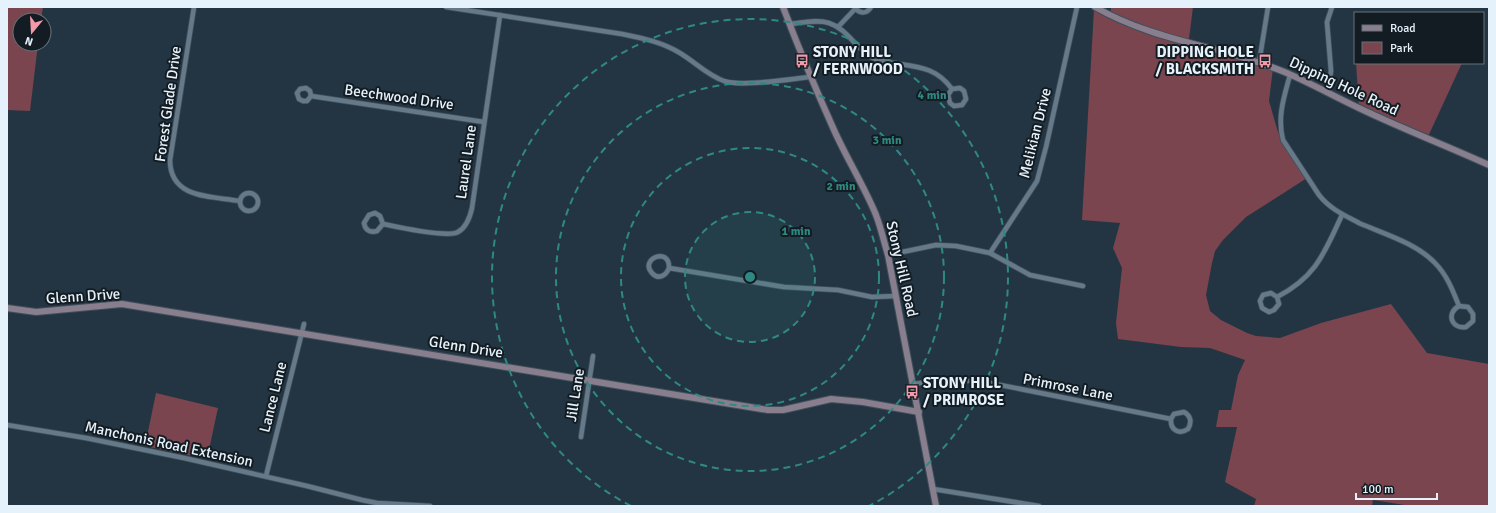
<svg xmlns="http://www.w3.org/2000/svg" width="1496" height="513" font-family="Signika,sans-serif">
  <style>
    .green { fill: #7a454e }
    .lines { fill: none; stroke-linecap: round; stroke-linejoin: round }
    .street-casing { stroke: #3f505b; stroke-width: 6 }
    .secondary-casing { stroke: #3f505b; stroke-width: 8 }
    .street { stroke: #657989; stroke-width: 4.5 }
    .secondary { stroke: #887e8d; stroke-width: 6 }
    .ring { fill: none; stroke: #2f8983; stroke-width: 2; stroke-dasharray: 7 5 }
    .labels { text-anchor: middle; stroke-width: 4; stroke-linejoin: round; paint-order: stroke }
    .poi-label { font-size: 15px; font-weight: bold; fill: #e6f2fb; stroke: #131c22; text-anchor: start }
    .street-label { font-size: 15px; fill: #e6f2fb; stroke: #131c22 }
    .centre { fill: #2f8983; stroke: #131c22; stroke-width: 2 }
    .ring-label { font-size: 12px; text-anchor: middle; font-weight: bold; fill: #2f8983; stroke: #131c22; stroke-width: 4; stroke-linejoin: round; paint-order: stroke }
  </style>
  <rect width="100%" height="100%" fill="#233543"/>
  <g class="green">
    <polygon points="7,7 43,7 41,20 20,20 20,44 38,44 30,111 7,110"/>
    <polygon points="1111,7 1193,7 1189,39 1228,49 1273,68 1269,101 1278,132 1307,178 1246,217 1223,240 1215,251 1212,263 1206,295 1210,311 1221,320 1247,333 1256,336 1280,338 1321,323 1391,304 1427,353 1489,364 1489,506 1411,506 1373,500 1372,506 1254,506 1256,499 1225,482 1237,427 1216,427 1219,410 1231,410 1238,375 1245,360 1210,348 1181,347 1118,339 1116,323 1122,268 1113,248 1120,223 1082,220 1094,9 1111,15"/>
    <polygon points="1356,63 1462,63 1426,141 1359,107"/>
    <polygon points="156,393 218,408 207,459 145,446"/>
  </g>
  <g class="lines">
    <g class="street-casing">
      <g id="street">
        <path d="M194,7L170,160C170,199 211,196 240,201"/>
        <path d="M446,7L622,34C642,38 662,42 680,53C695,62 707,75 724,81C743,87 789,79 810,77"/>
        <path d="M855,8C860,14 867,14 871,7"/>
        <path d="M790,24C802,23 817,19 829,23C848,29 857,51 875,59C881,61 887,62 893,63C918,67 936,67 952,89L948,95L950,103L954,106L962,105L966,99L964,91L960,88L952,89"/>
        <polyline points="838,27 855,9"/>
        <polyline points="1259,63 1268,7"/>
        <path d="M1290,75C1284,97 1277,117 1283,140L1319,195C1330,209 1344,215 1359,223C1384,234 1416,243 1435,263C1447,275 1453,291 1459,306C1446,313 1451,329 1466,327L1473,321V314L1468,307L1459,306"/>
        <polyline points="1325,91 1330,78 1331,71 1327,22 1332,7"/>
        <polyline points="311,96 310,91 306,88 300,89 297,93 299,99 303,101 307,101 311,96 484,122"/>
        <circle cx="249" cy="202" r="9"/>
        <path d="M383,224L380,216L375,213L369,215L364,223C365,230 370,233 377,231L383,224C397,227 447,238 458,232C467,227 470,217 472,208L500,15"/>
        <polyline points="990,253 1037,181 1046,147 1077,7"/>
        <polyline points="888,255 936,245 956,246 990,253 1030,275 1083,286"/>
        <path d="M669,268C670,246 639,259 652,273C658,280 666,276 669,268L784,287L838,290L872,297L896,296"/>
        <path d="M1277,297L1271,293L1263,295L1260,301L1262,308L1269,312L1274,310L1279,304L1277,297C1317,276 1324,253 1342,215"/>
        <path d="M913,384C939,380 958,379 985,382L1171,419C1170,430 1179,435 1188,429C1192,422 1191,416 1184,412L1174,414L1171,419"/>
        <polyline points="7,425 86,438 184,458 307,486 362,500 377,503 430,506"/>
        <polyline points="581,437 593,356"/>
        <polyline points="266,476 304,324"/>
        <polyline points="933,489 1039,506"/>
      </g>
    </g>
    <g class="secondary-casing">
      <g id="secondary">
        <path d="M783,7C799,49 816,90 834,130C847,159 864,186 876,215C881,228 884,242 888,255L936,506"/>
        <path d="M1095,7C1154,41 1220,46 1282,71C1309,82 1335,97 1361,109C1403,129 1447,146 1489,165"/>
        <polyline points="7,308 36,312 122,304 768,410 783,410 831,399 863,402 919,412"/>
      </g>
    </g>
    <use href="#street" class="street"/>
    <use href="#secondary" class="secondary"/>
  </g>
  <circle cx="750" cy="277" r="65" fill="#2f8983" fill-opacity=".12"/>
  <g class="ring">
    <circle cx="750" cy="277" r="65"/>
    <circle cx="750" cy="277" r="129"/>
    <circle cx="750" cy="277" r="194"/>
    <path d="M631 506A258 258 0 1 1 869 506"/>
  </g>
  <defs>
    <g id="bus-bare" transform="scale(1.08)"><path d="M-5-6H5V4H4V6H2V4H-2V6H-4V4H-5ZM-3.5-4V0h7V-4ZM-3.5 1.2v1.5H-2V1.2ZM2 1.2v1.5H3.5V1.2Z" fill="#f39aa9" stroke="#131c22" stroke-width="2.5" paint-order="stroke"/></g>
  </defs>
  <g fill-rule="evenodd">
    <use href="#bus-bare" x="802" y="61"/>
    <use href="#bus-bare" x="1265" y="61"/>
    <use href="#bus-bare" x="912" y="392"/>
  </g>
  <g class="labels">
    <g class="poi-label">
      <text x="813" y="57">STONY HILL<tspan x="813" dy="17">/ FERNWOOD</tspan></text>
      <text x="1254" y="57" text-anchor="end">DIPPING HOLE<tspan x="1254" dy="17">/ BLACKSMITH</tspan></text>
      <text x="923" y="388">STONY HILL<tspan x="923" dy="17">/ PRIMROSE</tspan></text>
    </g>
    <g class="street-label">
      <text transform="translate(1344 86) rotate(25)" y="5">Dipping Hole Road</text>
      <text transform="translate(399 97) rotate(8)" y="5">Beechwood Drive</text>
      <text transform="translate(168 104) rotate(-82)" y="5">Forest Glade Drive</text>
      <text transform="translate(1035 133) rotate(-76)" y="5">Melikian Drive</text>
      <text transform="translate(466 162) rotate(-82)" y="5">Laurel Lane</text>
      <text transform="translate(902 269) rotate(77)" y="5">Stony Hill Road</text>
      <text transform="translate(83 296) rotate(-4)" y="5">Glenn Drive</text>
      <text transform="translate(466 347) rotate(9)" y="5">Glenn Drive</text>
      <text transform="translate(1068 387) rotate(11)" y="5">Primrose Lane</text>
      <text transform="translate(575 395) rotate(-81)" y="5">Jill Lane</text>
      <text transform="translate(273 397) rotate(-76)" y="5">Lance Lane</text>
      <text transform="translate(169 444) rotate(12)" y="5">Manchonis Road Extension</text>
    </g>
  </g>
  <circle cx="750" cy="277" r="6" class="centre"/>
  <g class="ring-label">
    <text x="932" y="99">4 min</text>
    <text x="887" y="144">3 min</text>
    <text x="841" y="190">2 min</text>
    <text x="796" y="235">1 min</text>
  </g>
  <rect width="1496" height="513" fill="none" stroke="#e6f2fb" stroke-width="16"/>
  <rect x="1354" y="12" width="130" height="52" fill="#131c22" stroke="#677279"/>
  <rect x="1362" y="25" width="20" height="6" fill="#887e8d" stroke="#677279"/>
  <text x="1390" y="32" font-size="12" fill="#e6f2fb">Road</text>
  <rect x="1362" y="42" width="20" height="12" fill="#7a454e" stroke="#677279"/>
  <text x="1390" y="52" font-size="12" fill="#e6f2fb">Park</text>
  <g transform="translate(32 32) rotate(198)"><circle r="19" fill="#131c22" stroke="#677279"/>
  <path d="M0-3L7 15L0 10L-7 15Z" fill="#f39aa9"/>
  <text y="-6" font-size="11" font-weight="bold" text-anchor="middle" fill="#e6f2fb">N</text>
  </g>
  <path d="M1356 493v6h81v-6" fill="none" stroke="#e6f2fb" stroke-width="2"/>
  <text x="1362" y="493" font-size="12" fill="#e6f2fb" stroke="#131c22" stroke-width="3" paint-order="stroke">100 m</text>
</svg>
